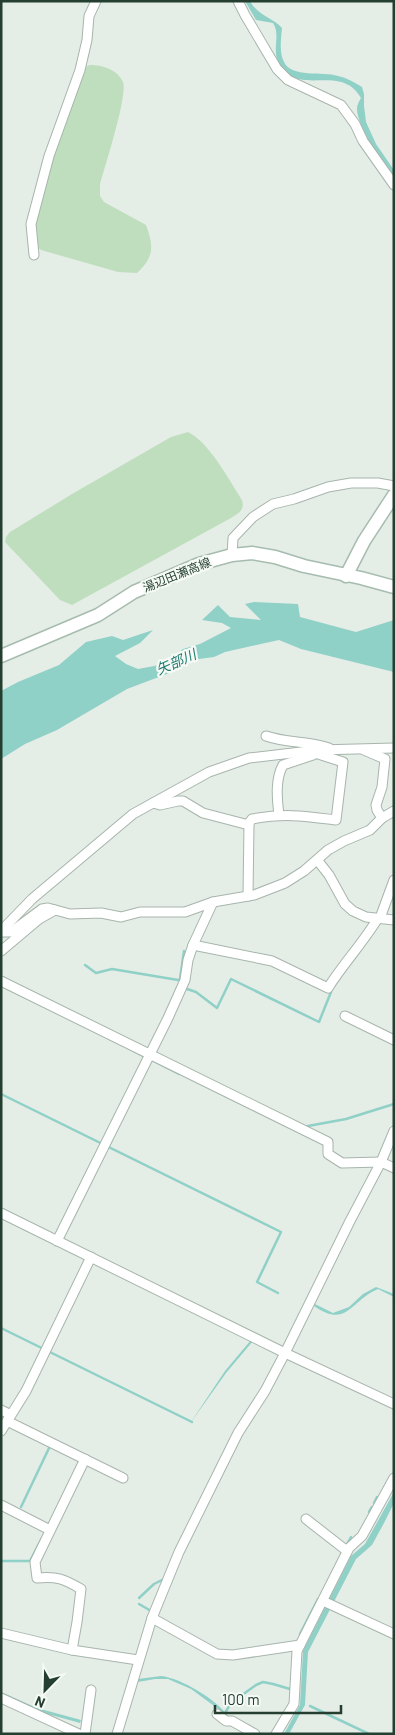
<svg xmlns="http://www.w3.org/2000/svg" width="395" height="1735" font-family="Barlow,'Noto Sans JP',sans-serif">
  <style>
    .green { fill: #bfdebe }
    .water { fill: #8fd0c7 }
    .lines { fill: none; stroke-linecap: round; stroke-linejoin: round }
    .stream { stroke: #8fd0c7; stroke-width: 2.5 }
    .street-casing { stroke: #a7b5ac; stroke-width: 11 }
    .secondary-casing { stroke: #a6bcae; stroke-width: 15 }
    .street { stroke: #fff; stroke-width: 9 }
    .secondary { stroke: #fff; stroke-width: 12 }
    .labels { text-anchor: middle; stroke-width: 4.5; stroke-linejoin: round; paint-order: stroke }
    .street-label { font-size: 12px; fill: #243f30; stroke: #f5faf6 }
    .water-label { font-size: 14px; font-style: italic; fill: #1f7a6e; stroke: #f5faf6 }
  </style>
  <rect width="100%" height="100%" fill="#e5ede7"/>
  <g class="green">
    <path d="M90,65C102,65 117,69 123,82C128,95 105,166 100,184V196L104,202L146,225C154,247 154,257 137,273L118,272L41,250L35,245L27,233L83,68Z"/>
    <path d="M188,432C209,442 229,480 242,500C245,510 239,513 231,518L72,605L60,600L5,542L6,537L10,532L72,494L171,437Z"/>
  </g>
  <g class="water">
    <path d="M245,1H250C257,15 272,17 282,28C281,39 279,52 284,62C291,78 323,71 338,76C347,78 354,82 362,87L364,94V106L366,122L376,144L394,170V179C383,165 357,126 357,109C357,105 359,101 361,98C343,66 307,91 287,73C266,56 283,38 273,23L256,20Z"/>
    <polygon points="254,602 298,604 300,617 356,632 394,620 394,672 301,649 279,640 225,652 214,657 184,661 172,672 127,689 57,730 25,744 1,759 1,691 18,682 59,665 86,642 112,636 123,640 153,630 140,643 115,656 126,664 138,669 165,664 183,649 200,644 231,628 222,623 202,620 218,605 230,617 261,620 245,604"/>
    <path d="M376,1287L394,1294V1297L378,1289C350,1301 347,1329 314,1306L315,1304L333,1313L349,1307L363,1294Z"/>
    <polygon points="251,1340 253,1341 226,1373 189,1425 225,1371"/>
    <polygon points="394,1492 394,1503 384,1523 372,1545 356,1559 308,1652 305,1705 289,1734 284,1734 300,1705 303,1651 351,1556 365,1544"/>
    <path d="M161,1676C181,1678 217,1700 228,1716H225L221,1711L191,1689L168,1679H155L138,1682V1679Z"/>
    <polygon points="1,1692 37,1708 81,1720 80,1723 44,1713 1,1695"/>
  </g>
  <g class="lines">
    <g class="stream">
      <polyline points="85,965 96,973 112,969 178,980 180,979 184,951"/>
      <polyline points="187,989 196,992 217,1008 231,979 319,1022 331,992"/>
      <polyline points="130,1049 145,1057"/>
      <polyline points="150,1059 179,1074"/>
      <polyline points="1,1094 281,1232 257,1282 278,1293"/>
      <polyline points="307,1127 308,1126 346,1119 394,1104"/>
      <polyline points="1,1328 192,1422"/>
      <polyline points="374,1503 377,1497"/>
      <polyline points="21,1507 50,1446 48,1445"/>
      <polyline points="369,1512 372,1507"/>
      <polyline points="347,1544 351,1537"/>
      <polyline points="1,1561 30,1561 42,1538"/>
      <polyline points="139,1598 154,1584 164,1579"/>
      <polyline points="139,1604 151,1611"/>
      <polyline points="300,1634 318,1599"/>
      <polyline points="310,1706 369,1734"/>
      <polyline points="225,1713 231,1703 256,1685 263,1682 273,1684 290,1689"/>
    </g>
    <g class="street-casing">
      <g id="street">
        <polyline points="238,1 245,15 277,69 288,80 341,105 355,124 363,141 394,185"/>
        <polyline points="34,255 31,224 49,156 80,70 87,40 89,16 96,1"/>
        <polyline points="232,555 233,538 253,517 273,504 294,499 328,487 351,483 378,483 394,486"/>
        <path d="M266,736C286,743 308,741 329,748"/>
        <polyline points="364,750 385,759 382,787 376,805 377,810 382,818"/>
        <polyline points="153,803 160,805 178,801 183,801 203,813 249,825"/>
        <path d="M279,815C277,799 275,779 283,765L313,755"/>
        <polyline points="318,861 329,875 345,904 353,911 366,917 394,920"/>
        <path d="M248,896L249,823L252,819C285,813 304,816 336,820L343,762L315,753"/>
        <polyline points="380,918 394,880"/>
        <polyline points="1,931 32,899 133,814 209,772 249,758 318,750 394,748"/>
        <polyline points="1,932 11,932 42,909 48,908 70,914 101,913 121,917 140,912 185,912 213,902 254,895 285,883 304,871 328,850 344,841 370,830 382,818 394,811"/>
        <path d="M193,945L272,961L328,988C343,964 363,943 378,918"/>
        <polyline points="1,951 39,919 55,910"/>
        <polyline points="1,981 328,1142 328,1154 342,1163 381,1162 394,1168"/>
        <polyline points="345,1016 394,1040"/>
        <polyline points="1,1213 285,1353 394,1404"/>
        <polyline points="57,1241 168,1018 185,980 188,960 193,945 213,902"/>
        <polyline points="1,1410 11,1415"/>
        <polyline points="7,1421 123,1478"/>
        <polyline points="1,1431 26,1391 91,1257"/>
        <polyline points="1,1505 50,1530"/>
        <polyline points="306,1519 347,1551"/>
        <polyline points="323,1601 394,1634"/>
        <polyline points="152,1618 217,1654 233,1655 300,1645"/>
        <polyline points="1,1633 72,1650 138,1660"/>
        <path d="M72,1650L77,1622L81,1589C64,1579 57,1576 37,1578L35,1562L85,1459"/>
        <polyline points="1,1698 79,1734"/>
        <polyline points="217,1714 226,1721 232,1721 255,1734"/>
        <polyline points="85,1734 91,1690"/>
        <polyline points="117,1734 152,1618 179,1552 238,1433 265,1391 285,1353 350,1221 381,1162 394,1131"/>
        <polyline points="276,1734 294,1704 297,1651 349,1548 362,1536 394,1478"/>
      </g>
    </g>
    <g class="secondary-casing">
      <g id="secondary">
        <polyline points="346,576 364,541 394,495"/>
        <polyline points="1,656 98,615 134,592 199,564 232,555 252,553 275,557 304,566 361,578 394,587"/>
      </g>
    </g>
    <use href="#street" class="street"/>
    <use href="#secondary" class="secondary"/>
  </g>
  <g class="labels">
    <g class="street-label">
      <text transform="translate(177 575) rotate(-22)" y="4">湯辺田瀬高線</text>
    </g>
    <g class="water-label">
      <text transform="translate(176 662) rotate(-24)" y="5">矢部川</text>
    </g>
  </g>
  <rect width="395" height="1735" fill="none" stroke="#243f30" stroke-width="5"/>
  <g transform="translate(45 1690) rotate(203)" stroke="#f5faf6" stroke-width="4" paint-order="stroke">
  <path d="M0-4L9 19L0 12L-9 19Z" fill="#243f30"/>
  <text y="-8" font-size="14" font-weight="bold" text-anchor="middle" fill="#243f30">N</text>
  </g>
  <path d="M215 1705v8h126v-8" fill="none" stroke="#243f30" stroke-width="2.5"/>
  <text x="222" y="1705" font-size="15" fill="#243f30" stroke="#f5faf6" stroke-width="4" paint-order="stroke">100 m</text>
</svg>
